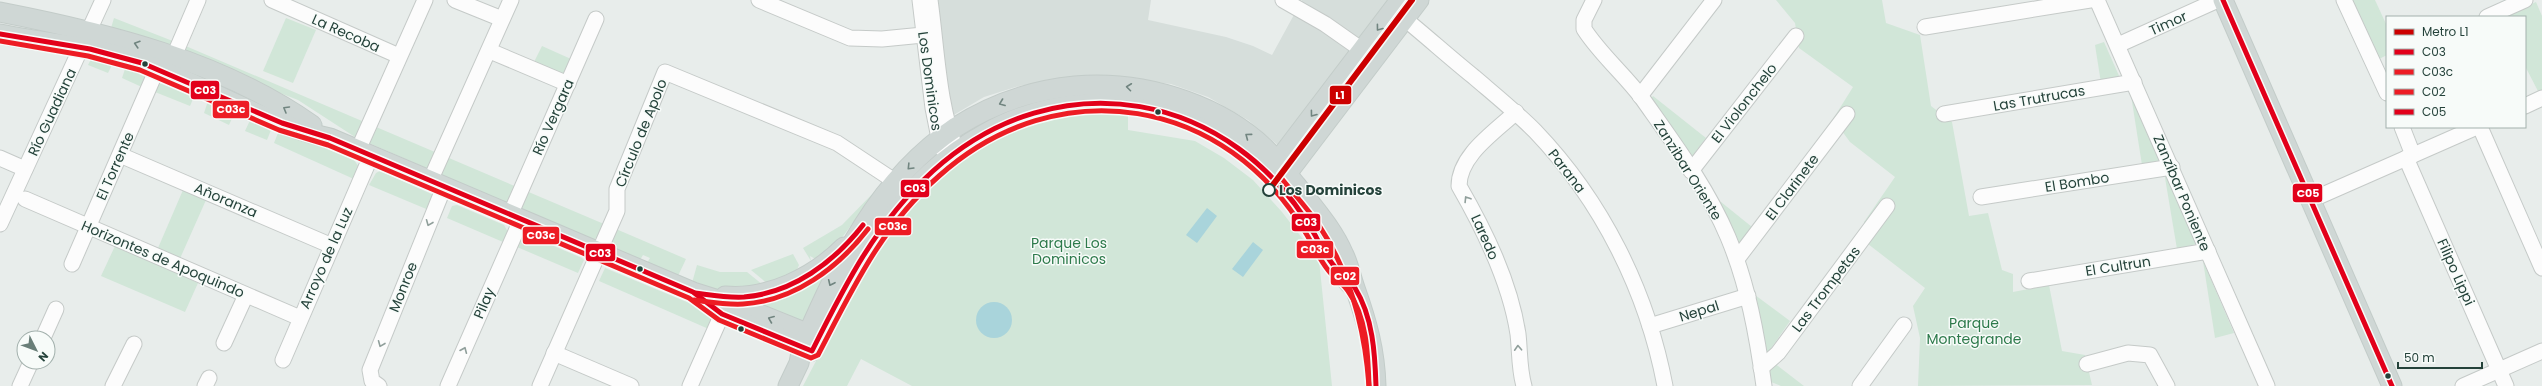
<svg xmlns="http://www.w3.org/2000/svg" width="2542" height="386" font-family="Poppins,sans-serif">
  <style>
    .built { fill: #d6dedb }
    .green { fill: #d1e6d8 }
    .water { fill: #a9d4db }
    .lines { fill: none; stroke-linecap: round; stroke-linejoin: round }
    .minor-casing { stroke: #c5cac8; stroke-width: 17 }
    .major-casing { stroke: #c3ccc9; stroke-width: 21 }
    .minor { stroke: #fcfcfc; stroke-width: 15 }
    .major { stroke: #cfd7d5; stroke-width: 19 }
    .bus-1-casing { stroke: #f7fbf9; stroke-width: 8 }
    .bus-2-casing { stroke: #f7fbf9; stroke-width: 8 }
    .bus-3-casing { stroke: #f7fbf9; stroke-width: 8 }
    .bus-4-casing { stroke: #f7fbf9; stroke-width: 8 }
    .bus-1 { stroke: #e2001a; stroke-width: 5 }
    .bus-2 { stroke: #ed1c24; stroke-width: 5 }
    .bus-3 { stroke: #ed1c24; stroke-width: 5 }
    .bus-4 { stroke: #e2001a; stroke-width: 5 }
    .metro-1-casing { stroke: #f7fbf9; stroke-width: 9 }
    .metro-1 { stroke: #c00; stroke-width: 6 }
    .oneway { stroke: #718580 }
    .oneway2 { stroke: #909f9b }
    .bus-dot { fill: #24423a; stroke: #f7fbf9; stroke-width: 1.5 }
    .stop-dot { fill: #f7fbf9; stroke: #24423a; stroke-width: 2 }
    .labels { text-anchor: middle; stroke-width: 3; stroke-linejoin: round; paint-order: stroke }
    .street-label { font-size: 14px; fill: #24423a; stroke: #f7fbf9 }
    .stop-label { font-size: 14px; font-weight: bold; fill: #24423a; stroke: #f7fbf9; text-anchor: start }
    .park-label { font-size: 14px; fill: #2d7a4b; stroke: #f7fbf9 }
    .line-badge { stroke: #f7fbf9; stroke-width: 1.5 }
    .badge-label { font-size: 11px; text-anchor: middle; font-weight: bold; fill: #fff }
  </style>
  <rect width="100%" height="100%" fill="#e8edeb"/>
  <polygon class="built" points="937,0 1151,0 1148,20 1226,37 1253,46 1272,55 1302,0 1393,0 1279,146 1248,120 1208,97 1171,84 1126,78 1068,78 1019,86 984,97 952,116 949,105"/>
  <g class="green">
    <polygon points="1776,0 1882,0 1886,23 1920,35 1931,106 1952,122 1969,216 1988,213 2002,270 2013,274 2013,292 2049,285 2062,351 2085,355 2092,385 1918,386 1920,338 1913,306 1925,288 1868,244 1864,222 1895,177 1850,142 1833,119 1853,87 1799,48 1795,23"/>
    <polygon points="2349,0 2375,0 2387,26 2387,55 2375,61"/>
    <polygon points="2536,2 2542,16 2542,91 2539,93 2525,66 2525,17 2501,17"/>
    <polygon points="114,18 188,47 604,224 599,237 592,240 355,137 298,100 111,28"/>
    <polygon points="286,18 316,30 293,83 263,71"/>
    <polygon points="2104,42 2120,78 2101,83 2095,45"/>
    <polygon points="542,46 571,59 564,74 560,75 533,64"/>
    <polygon points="92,57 113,63 108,73 88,65"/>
    <polygon points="126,66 144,71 147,76 144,88 122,78"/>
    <polygon points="168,80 196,92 190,106 155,92 158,85"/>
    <polygon points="2130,89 2161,160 2142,165"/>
    <polygon points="1653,96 1706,138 1690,159 1650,100"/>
    <polygon points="209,98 236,110 229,125 204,113"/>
    <polygon points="1128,113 1128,130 1195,141 1224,158 1253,180 1282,212 1319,260 1332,386 912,386 861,359 847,386 803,386 870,257 882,240 939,177 981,145 1033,119 1074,114"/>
    <polygon points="252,116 273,125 267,140 245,131"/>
    <polygon points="280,128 354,160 359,167 356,180 274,143"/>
    <polygon points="380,171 436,196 431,211 369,185 376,173"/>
    <polygon points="2164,172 2196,244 2177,249"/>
    <polygon points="881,185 835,247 819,261 810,256 811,261 803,248 842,225"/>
    <polygon points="183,190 206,200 174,272 198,283 185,312 101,276 115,246 152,262"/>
    <polygon points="1721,202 1752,227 1738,247 1719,205"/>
    <polygon points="457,205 504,225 508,232 503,242 447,218 452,206"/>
    <polygon points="616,229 686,259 678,276 647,263 650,258 643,255 640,260 615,250 611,242"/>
    <polygon points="528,235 582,258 584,260 578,273 517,247 522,236"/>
    <polygon points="793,254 799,265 795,274 769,285 751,270"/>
    <polygon points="2203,261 2234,333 2215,338"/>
    <polygon points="697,265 720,272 747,272 763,285 717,291 692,283"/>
    <polygon points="605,268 718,315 711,330 599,281"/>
    <polygon points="827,272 804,325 757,303"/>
    <polygon points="1755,295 1790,321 1765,357"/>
    <polygon points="1774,363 1804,386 1781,386 1766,380 1767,371"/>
  </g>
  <g class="water">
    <polygon points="1207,208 1217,216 1197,243 1186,235"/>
    <polygon points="1253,242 1263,250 1243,277 1232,269"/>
    <circle cx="994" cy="320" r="18"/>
  </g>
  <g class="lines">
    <g class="minor-casing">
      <g id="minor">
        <polyline points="272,0 399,56"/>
        <polyline points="455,0 502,19"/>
        <polyline points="759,0 850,38 882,39 923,35"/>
        <polyline points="920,0 933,108 941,148"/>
        <path d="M930,0C937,50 938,105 957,152"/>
        <polyline points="1283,0 1325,24 1362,50"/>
        <path d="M1594,0L1584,20V29C1600,54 1624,74 1642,98C1673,142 1707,187 1728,237C1748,285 1757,335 1764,386"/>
        <polyline points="2097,0 2267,386"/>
        <polyline points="2344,0 2387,93"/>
        <path d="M1398,11L1400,15C1425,35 1449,57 1474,77C1495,95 1516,112 1535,131C1602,201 1647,291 1665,386"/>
        <polyline points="2487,17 2525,0"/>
        <polyline points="1925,27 2090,0"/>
        <polyline points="2118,45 2218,0"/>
        <polyline points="490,51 568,84"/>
        <polyline points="174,56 198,0"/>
        <polyline points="1640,96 1714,0"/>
        <polyline points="2525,106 2542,98"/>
        <path d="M1516,112C1495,132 1459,155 1459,186C1485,231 1510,282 1518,334C1520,352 1519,369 1524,386"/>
        <polyline points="1944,114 2134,82"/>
        <polyline points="2402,127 2413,155"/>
        <polyline points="2480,127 2542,268"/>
        <polyline points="358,150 425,0"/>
        <polyline points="120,155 332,246"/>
        <polyline points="0,158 25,169"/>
        <polyline points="2406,158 2506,386"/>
        <polyline points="1691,171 1796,36"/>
        <polyline points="430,181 511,0"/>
        <polyline points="1981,197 2172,167"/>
        <polyline points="25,199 300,318"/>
        <polyline points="2311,200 2477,127"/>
        <polyline points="510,215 596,19"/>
        <polyline points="0,224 103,0"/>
        <polyline points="1737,259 1847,114"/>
        <polyline points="72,264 157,69"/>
        <polyline points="2029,281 2208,251"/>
        <polyline points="1650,326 1748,296"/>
        <polyline points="43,338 56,309"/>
        <polyline points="224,343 246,295"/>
        <polyline points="554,353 631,386"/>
        <polyline points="283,360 371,156"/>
        <polyline points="2087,364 2128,353 2150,355 2167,386"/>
        <polyline points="1761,368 1778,353 1887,206"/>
        <polyline points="20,386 31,362"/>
        <polyline points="113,386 134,344"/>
        <polyline points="205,386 209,378"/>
        <polyline points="379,386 372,381 370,370 444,187"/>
        <polyline points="448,386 521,220"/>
        <polyline points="540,386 617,211 617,189 665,72 837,143 896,182"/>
        <polyline points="690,386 722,314"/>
        <polyline points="1860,386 1904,325"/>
        <polyline points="2463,386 2542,351"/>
      </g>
    </g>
    <g class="major-casing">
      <g id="major">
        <polyline points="2223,0 2392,386"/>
        <path d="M0,12C108,33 221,61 312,125"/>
        <path d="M0,34C48,44 96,46 142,63C205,85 264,124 330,138L693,292L747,309L819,338"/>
        <polyline points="1270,171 1400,0"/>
        <polyline points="1280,183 1419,0"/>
        <path d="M725,296C768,300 814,277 844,247"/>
        <polyline points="714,307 722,314 812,351"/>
        <path d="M821,334C839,299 855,262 878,231C907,192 944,156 986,133C1071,85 1179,96 1254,158C1277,178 1296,204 1313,229C1321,240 1325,253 1332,264C1337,271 1345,278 1351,285"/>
        <path d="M788,386L799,363L802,347C839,263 877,180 956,127C992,104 1033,90 1075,86C1147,80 1230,106 1278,162C1285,170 1290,178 1297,186C1314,208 1333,229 1344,255C1349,265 1351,277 1355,288C1367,322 1375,350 1376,386"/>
      </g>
    </g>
    <use href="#minor" class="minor"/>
    <use href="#major" class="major"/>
    <g class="bus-1-casing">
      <g id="bus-1">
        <path d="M0,34L90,49L142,63L282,123L330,138L693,292L722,314L812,351C846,283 876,223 933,171C1058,58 1233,91 1315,235C1321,246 1327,258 1335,267C1341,275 1350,280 1355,288C1373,317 1375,354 1376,386"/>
        <path d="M695,293C711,295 727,298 744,297C793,293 834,262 863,225"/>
      </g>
    </g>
    <g class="bus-2-casing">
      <g id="bus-2">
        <path d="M0,41L88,56L140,70L279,130L328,145L689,298L719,320L811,358L818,355C853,288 881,227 939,176C1058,69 1227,97 1307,235C1314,247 1320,260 1328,270C1334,278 1343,283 1348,291C1367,317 1368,355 1369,386"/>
        <path d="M694,300C710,302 727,305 743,304C794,301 838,268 868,229"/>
      </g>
    </g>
    <g class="bus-3-casing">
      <path id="bus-3" d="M1369,386C1365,330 1350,272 1318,224C1308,209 1294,194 1282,179L1280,174L1410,0"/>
    </g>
    <g class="bus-4-casing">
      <polyline id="bus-4" points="2223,0 2392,386"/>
    </g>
    <use href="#bus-1" class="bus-1"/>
    <use href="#bus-2" class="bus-2"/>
    <use href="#bus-3" class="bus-3"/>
    <use href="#bus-4" class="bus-4"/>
    <g class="metro-1-casing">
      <polyline id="metro-1" points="1269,190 1412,0"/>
    </g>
    <use href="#metro-1" class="metro-1"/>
  </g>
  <defs><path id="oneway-chevron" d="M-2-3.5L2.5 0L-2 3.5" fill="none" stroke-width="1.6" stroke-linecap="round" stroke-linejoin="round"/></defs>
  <g class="oneway">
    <use href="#oneway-chevron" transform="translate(1379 28) rotate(127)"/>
    <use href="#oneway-chevron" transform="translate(137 44) rotate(-163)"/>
    <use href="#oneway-chevron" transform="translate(1129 87) rotate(-173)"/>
    <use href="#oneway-chevron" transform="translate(1002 103) rotate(159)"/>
    <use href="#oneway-chevron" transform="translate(286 109) rotate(-150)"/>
    <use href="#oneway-chevron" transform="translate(1313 114) rotate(127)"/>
    <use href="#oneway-chevron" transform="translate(1248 136) rotate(-143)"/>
    <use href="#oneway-chevron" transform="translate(910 167) rotate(134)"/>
    <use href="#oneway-chevron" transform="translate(831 283) rotate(115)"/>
    <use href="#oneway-chevron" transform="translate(771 319) rotate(-158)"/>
  </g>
  <g class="oneway2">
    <use href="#oneway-chevron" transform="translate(1467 199) rotate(-122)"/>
    <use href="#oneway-chevron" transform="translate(429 223) rotate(112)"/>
    <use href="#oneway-chevron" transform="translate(381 344) rotate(112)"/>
    <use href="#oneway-chevron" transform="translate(1518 348) rotate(-93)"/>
    <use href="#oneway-chevron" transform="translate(464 350) rotate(-67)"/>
  </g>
  <g class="bus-dot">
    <circle cx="145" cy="64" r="3.5"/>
    <circle cx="1158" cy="112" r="3.5"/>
    <circle cx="640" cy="269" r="3.5"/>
    <circle cx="741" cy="329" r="3.5"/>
    <circle cx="2388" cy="376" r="3.5"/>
  </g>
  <circle class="stop-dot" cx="1269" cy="190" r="6"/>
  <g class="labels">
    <g class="street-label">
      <text transform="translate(2168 23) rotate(-24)" y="5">Timor</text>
      <text transform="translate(346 33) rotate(24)" y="5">La Recoba</text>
      <text transform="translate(930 81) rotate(82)" y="5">Los Dominicos</text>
      <text transform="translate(2039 98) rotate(-10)" y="5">Las Trutrucas</text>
      <text transform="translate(1744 103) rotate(-52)" y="5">El Violonchelo</text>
      <text transform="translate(52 112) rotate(-65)" y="5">Río Guadiana</text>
      <text transform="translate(553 117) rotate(-66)" y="5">Río Vergara</text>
      <text transform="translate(641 133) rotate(-68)" y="5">Círculo de Apolo</text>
      <text transform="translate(115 166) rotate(-66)" y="5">El Torrente</text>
      <text transform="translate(1688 170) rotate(58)" y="5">Zanzibar Oriente</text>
      <text transform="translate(1567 171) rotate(52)" y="5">Parana</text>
      <text transform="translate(2077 182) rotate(-9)" y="5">El Bombo</text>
      <text transform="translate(1792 187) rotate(-53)" y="5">El Clarinete</text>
      <text transform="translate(2182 193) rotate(67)" y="5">Zanzíbar Poniente</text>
      <text transform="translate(226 200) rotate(23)" y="5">Añoranza</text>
      <text transform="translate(1485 237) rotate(66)" y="5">Laredo</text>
      <text transform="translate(326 258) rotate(-66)" y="5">Arroyo de la Luz</text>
      <text transform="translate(163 259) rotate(23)" y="5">Horizontes de Apoquindo</text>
      <text transform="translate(2118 266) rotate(-9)" y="5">El Cultrun</text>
      <text transform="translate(2456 272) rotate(66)" y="5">Filipo Lippi</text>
      <text transform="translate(403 287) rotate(-68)" y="5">Monroe</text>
      <text transform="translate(1826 289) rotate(-53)" y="5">Las Trompetas</text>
      <text transform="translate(484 303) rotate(-67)" y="5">Pilay</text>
      <text transform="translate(1699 311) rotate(-17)" y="5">Nepal</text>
    </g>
    <g class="stop-label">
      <text x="1279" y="195">Los Dominicos</text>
    </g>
    <g class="park-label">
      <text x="1069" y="248">Parque Los<tspan x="1069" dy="16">Dominicos</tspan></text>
      <text x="1974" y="328">Parque<tspan x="1974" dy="16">Montegrande</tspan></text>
    </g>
  </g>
  <g class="line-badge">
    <rect x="190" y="80" width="30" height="20" rx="4" fill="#e2001a"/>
    <rect x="1329" y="85" width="23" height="20" rx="4" fill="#c00"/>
    <rect x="212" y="100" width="38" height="19" rx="4" fill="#ed1c24"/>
    <rect x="900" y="179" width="30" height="19" rx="4" fill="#e2001a"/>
    <rect x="2292" y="183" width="31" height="20" rx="4" fill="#e2001a"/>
    <rect x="1291" y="213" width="30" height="19" rx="4" fill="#e2001a"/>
    <rect x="874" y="217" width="38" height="19" rx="4" fill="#ed1c24"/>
    <rect x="522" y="226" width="38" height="19" rx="4" fill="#ed1c24"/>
    <rect x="1296" y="240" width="38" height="19" rx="4" fill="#ed1c24"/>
    <rect x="585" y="243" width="31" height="19" rx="4" fill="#e2001a"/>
    <rect x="1330" y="266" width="30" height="20" rx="4" fill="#ed1c24"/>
  </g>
  <g class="badge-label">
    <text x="205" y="94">C03</text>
    <text x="1340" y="99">L1</text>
    <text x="231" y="113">C03c</text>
    <text x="915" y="192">C03</text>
    <text x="2308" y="197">C05</text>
    <text x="1306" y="226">C03</text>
    <text x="893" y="230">C03c</text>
    <text x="541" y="239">C03c</text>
    <text x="1315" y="253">C03c</text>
    <text x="600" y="257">C03</text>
    <text x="1345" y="280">C02</text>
  </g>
  <rect x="2386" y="16" width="140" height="112" fill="#f7fbf9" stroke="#a3b1ad"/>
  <rect x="2394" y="29" width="20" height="6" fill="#cc0000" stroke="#a3b1ad"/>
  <text x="2422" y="36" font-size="12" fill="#24423a">Metro L1</text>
  <rect x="2394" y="49" width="20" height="6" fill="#e2001a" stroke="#a3b1ad"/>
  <text x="2422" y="56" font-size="12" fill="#24423a">C03</text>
  <rect x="2394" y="69" width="20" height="6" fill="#ed1c24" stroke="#a3b1ad"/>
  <text x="2422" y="76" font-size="12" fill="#24423a">C03c</text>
  <rect x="2394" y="89" width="20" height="6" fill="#ed1c24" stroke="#a3b1ad"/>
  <text x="2422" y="96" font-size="12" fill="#24423a">C02</text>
  <rect x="2394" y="109" width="20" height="6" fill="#e2001a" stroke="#a3b1ad"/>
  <text x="2422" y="116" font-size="12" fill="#24423a">C05</text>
  <g transform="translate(36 350) rotate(132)"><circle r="19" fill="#f7fbf9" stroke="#a3b1ad"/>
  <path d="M0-3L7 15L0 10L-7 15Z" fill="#697e78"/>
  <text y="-6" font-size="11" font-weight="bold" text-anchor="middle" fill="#24423a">N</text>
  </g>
  <path d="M2398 362v6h84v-6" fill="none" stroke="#24423a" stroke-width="2"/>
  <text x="2404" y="362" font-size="12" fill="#24423a" stroke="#f7fbf9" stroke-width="3" paint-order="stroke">50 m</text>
</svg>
